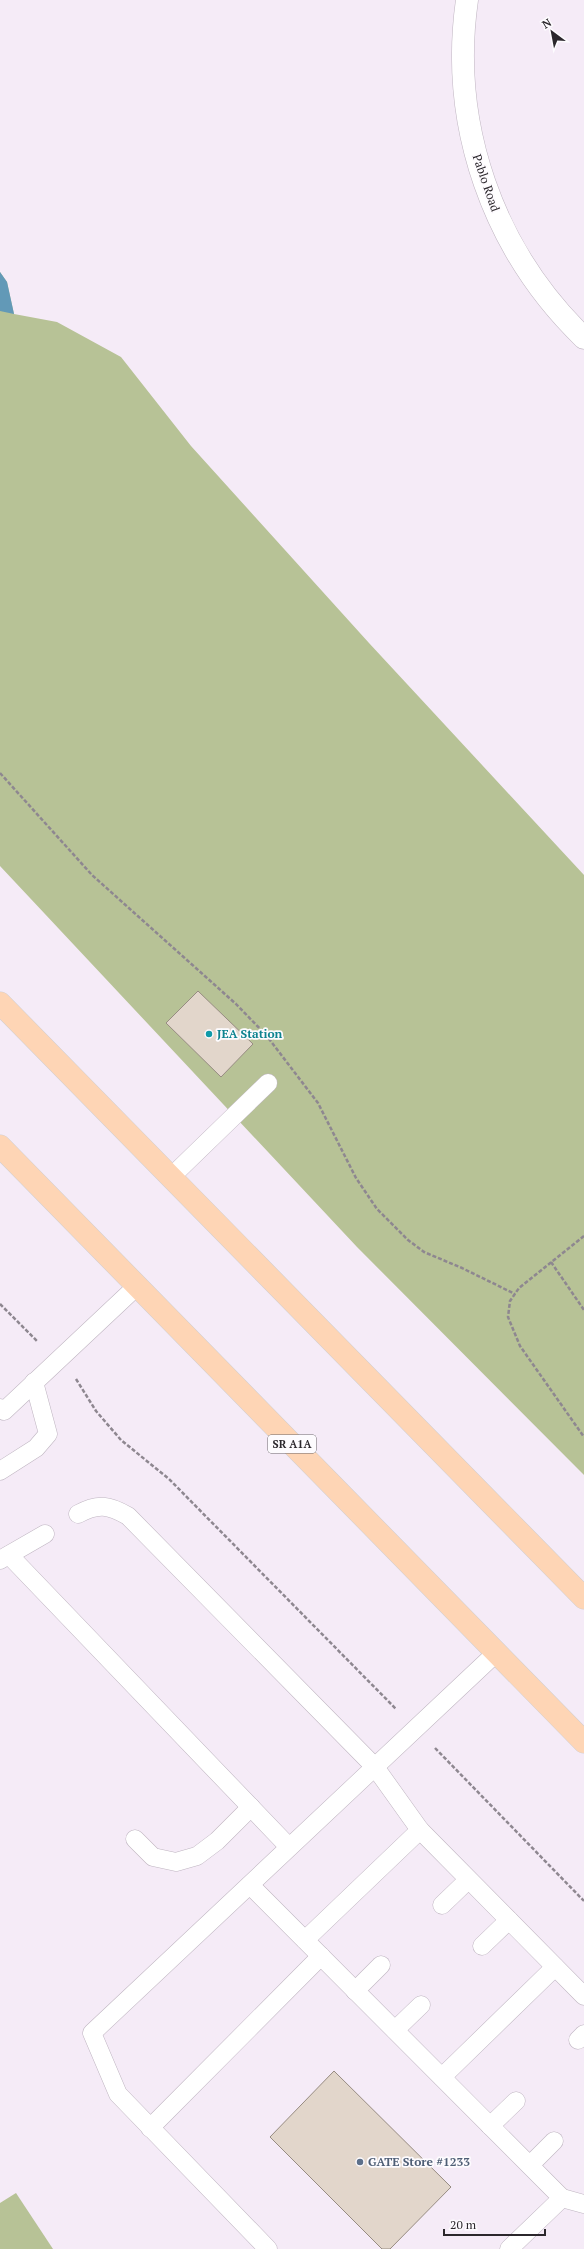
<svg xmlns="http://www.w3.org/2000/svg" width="584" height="2249" font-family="'PT Serif',serif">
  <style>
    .green { fill: #b7c296 }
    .water { fill: #6299b7 }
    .building { fill: #e2d6cb; stroke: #978c82 }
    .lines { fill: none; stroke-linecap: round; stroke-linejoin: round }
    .lane-casing { stroke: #bfb5c1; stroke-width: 19 }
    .street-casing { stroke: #bfb5c1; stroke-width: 23 }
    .primary-casing { stroke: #d0cfd1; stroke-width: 23 }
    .path { stroke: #8e8790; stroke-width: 2.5; stroke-dasharray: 4 2; stroke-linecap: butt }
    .lane { stroke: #fff; stroke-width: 18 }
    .street { stroke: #fff; stroke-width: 22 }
    .primary { stroke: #fed5b5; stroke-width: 22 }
    .culture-dot { fill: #0f9aa8; stroke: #fdfbfe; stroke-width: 1.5 }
    .service-dot { fill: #5c6f8a; stroke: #fdfbfe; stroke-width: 1.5 }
    .labels { text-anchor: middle; stroke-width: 3.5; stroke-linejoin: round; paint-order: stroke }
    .shield { fill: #fdfbfe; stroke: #6a676b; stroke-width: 1 }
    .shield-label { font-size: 11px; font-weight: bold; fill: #2b272c }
    .street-label { font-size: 12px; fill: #2b272c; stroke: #fdfbfe }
    .culture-label { font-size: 12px; font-weight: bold; fill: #0d838f; stroke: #fdfbfe; text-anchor: start }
    .service-label { font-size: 12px; font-weight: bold; fill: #4e5e75; stroke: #fdfbfe; text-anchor: start }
  </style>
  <rect width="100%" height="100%" fill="#f5ebf7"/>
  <g class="green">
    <polygon points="0,272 7,282 14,314 57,322 121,357 191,446 369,643 584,875 584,1475 357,1247 0,866"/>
    <polygon points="16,2193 53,2249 0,2249 0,2203"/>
  </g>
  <polygon class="water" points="0,272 7,282 14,314 0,311"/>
  <g class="building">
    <polygon points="198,991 253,1044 221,1077 166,1023"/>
    <polygon points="334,2071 451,2187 390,2249 382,2249 270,2137"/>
  </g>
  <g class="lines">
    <g class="lane-casing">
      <g id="lane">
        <polyline points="171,1177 268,1083"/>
        <polyline points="0,1408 4,1411 137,1286"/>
        <polyline points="0,1471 36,1448 48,1434 34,1382"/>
        <path d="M78,1514C98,1503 109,1505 128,1516L375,1767L420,1830"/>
        <polyline points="9,1555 289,1847"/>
        <polyline points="0,1560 45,1534"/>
        <polyline points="135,1839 153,1857 176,1862 197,1856 217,1841 251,1807"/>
        <polyline points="250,1885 562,2198 509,2249"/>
        <polyline points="442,1905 468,1880"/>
        <polyline points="305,1940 420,1830 584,1996"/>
        <polyline points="482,1946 509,1920"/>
        <polyline points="355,1991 381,1965"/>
        <polyline points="395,2030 421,2005"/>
        <polyline points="578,2040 584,2034"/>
        <polyline points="442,2077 555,1967"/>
        <polyline points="490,2126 516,2101"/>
        <polyline points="150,2128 321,1956"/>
        <polyline points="530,2165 554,2141"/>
        <polyline points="562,2198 584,2204"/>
        <polyline points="268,2249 118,2094 92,2033 496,1653"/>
      </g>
    </g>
    <g class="street-casing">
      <path id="street" d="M467,0C449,125 493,250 584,338"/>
    </g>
    <g class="primary-casing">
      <g id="primary">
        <polyline points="0,1003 584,1598"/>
        <polyline points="0,1146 584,1742"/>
      </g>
    </g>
    <g class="path">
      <polyline points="0,773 92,875 236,1004 266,1035 318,1103 356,1178 377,1209 408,1240 424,1252 462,1268 515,1294"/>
      <polyline points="584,1236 519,1288 510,1301 508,1317 520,1346 584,1437"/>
      <polyline points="551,1262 584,1310"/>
      <polyline points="0,1304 38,1342"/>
      <polyline points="76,1379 96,1411 121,1440 169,1479 396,1709"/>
      <polyline points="435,1748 584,1901"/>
    </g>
    <use href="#lane" class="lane"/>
    <use href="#street" class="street"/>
    <use href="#primary" class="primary"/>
  </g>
  <circle class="culture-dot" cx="209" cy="1034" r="4"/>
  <circle class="service-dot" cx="360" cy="2162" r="4"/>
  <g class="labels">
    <rect class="shield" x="268" y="1435" width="48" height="18" rx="3"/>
    <g class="shield-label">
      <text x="292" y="1448">SR A1A</text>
    </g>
    <g class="street-label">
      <text transform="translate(486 183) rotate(71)" y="4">Pablo Road</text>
    </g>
    <g class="culture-label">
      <text x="217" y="1038">JEA Station</text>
    </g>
    <g class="service-label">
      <text x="368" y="2166">GATE Store #1233</text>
    </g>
  </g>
  <g transform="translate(552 32) rotate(328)" stroke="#fdfbfe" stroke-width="3" paint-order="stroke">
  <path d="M0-3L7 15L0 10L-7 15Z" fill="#2b272c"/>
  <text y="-6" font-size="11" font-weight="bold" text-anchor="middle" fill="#2b272c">N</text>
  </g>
  <path d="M444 2229v6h101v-6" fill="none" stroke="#2b272c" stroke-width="2"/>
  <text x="450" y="2229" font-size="12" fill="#2b272c" stroke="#fdfbfe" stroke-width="3" paint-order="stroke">20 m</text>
</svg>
